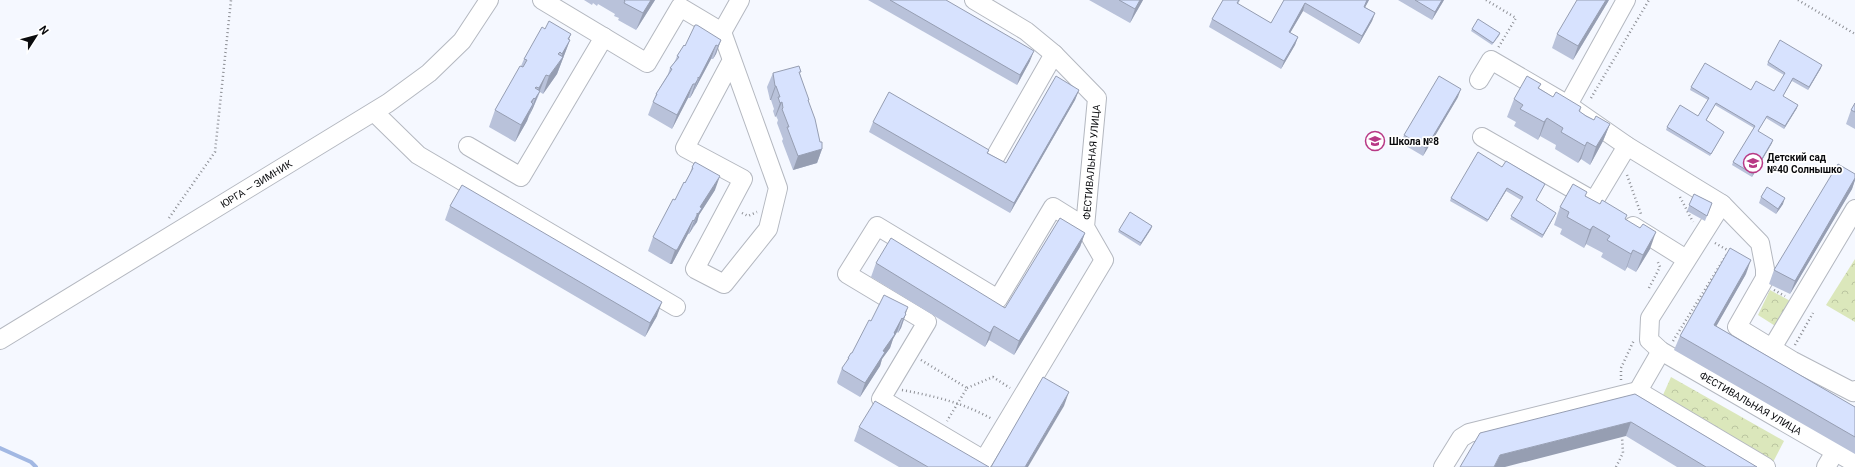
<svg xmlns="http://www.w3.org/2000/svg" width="1855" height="467" font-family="Roboto,sans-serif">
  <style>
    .park { fill: url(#park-crowns) }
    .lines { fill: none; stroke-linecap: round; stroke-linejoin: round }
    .stream { stroke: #a2b8e3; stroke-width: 4 }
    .minor-casing { stroke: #b4b8c0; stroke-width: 20 }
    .path { stroke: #8d8f95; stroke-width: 2.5; stroke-dasharray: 1 3; stroke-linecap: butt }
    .minor { stroke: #fff; stroke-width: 18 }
    .wall { fill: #b9c2da }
    .shaded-wall { fill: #969eb2 }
    .building { fill: #d7e2fe; stroke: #969eb2 }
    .labels { text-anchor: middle; stroke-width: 3.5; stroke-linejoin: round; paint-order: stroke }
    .poi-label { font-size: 10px; font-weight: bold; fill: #0a0b0e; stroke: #fff; text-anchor: start }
    .street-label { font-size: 10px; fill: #0a0b0e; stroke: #fff }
  </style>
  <defs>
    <pattern id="park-crowns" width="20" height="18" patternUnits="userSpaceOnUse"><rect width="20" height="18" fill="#dbe7bb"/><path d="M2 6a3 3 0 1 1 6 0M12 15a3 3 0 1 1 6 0" fill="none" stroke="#bbc5a0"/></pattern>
  </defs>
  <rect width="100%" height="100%" fill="#f5f8ff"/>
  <g class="park">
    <polygon points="1855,259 1855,322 1826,305"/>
    <polygon points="1770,290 1794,303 1780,329 1758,315"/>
    <polygon points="1671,377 1784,441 1771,466 1659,404"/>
  </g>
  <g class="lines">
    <polyline class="stream" points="0,448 31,462 36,467"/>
    <g class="minor-casing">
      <g id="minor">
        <polyline points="542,0 647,63 680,7 722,32"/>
        <polyline points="974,0 1026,31 1054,54 1097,98 1085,227 1104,260 984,460 881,399 927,322 847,274 877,226 998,299 1053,207 1085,227"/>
        <path id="s1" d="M1626,0L1568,105L1627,146L1722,204L1650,318L1649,340L1661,351L1855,463"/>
        <polyline points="732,60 685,148 743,179 695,269 724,284 768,229 778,188 722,32 740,0"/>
        <polyline points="1479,80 1491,60 1568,105"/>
        <polyline points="374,112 418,155 676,307"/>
        <polyline points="1482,137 1594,201 1627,146"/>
        <polyline points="468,146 521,177 604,37"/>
        <polyline points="994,159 1054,54"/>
        <polyline points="1722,204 1760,243 1765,269 1765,278 1737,327 1793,361 1853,392 1855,390"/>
        <polyline points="1633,226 1686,259"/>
        <path id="s2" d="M0,340L388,103L429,73L462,41L489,0"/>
        <polyline points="1772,348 1855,209"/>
        <polyline points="1638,391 1661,351"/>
        <polyline points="1443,467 1461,438 1469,433 1638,391 1766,467"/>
        <polyline points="1826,467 1835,452"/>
      </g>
    </g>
    <g class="path">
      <polyline points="1486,0 1516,18 1498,48"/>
      <polyline points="1798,0 1855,34"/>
      <polyline points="1591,98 1649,0"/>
      <polyline points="1627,175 1641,214"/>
      <polyline points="1680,197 1693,222"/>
      <polyline points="742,213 748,216 757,212"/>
      <polyline points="169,218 215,152 231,0"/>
      <polyline points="1715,243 1729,251"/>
      <polyline points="1649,288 1660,267 1657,260"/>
      <polyline points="1774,290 1785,296"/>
      <polyline points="1673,341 1727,254"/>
      <polyline points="1795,345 1813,313"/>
      <polyline points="921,360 967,388 947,421"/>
      <polyline points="1621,380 1621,368 1634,340"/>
      <polyline points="967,388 993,377 1010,388"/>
      <path d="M902,390C934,396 964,403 992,419"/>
      <polyline points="1616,467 1623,453 1622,437"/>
    </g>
    <use href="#minor" class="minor"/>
  </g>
  <g class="wall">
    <polygon points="584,0 655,0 636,30 618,20 619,18 614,16 615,14 598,4 597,6 593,3 592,5"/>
    <polygon points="868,0 946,0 1030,61 1017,85"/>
    <polygon points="1089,0 1143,0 1130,23"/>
    <polygon points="1223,0 1240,0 1238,4 1271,23 1284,0 1369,0 1365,7 1375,13 1372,21 1359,44 1303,11 1290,33 1298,37 1295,45 1281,69 1209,27 1212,19"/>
    <polygon points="1398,0 1444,0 1432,20"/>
    <polygon points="1609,0 1573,60 1552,48 1557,34"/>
    <polygon points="545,29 571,34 569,39 570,40 557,74 543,94 540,92 538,97 533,108 529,116 527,121 515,142 489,127 495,110 521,66 524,59"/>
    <polygon points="1472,29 1500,33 1499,36 1492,45 1471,31"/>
    <polygon points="721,40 716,54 713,59 711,59 694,91 690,98 688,98 672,129 648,115 656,94 668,74 670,68 675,61 677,56 685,46"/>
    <polygon points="1768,62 1821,68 1808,90 1792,81 1783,96 1797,108 1784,129 1766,118 1758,131 1772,143 1752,177 1732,165 1733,162 1754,128 1715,105 1706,121 1723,134 1710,156 1666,130 1667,127 1698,116 1708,100 1690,90 1691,87 1774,91 1784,75 1767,65"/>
    <polygon points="773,73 800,74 822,149 817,163 793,170 782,141 783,139 777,123 778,120 776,116 775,117 773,111 774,109 771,100 770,100 767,87"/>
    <polygon points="1541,84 1539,88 1553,97 1581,107 1580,112 1594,120 1610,124 1603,141 1590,165 1581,159 1578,163 1555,149 1556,145 1540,136 1538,140 1514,126 1516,122 1507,117 1514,99"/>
    <polygon points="1079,90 1075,100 1010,213 869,132 873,122 989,150 988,153 1006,163"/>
    <polygon points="1458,97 1423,156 1401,143 1404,135"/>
    <polygon points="1855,103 1855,129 1846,124 1851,110"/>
    <polygon points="695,162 715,190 699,215 697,222 689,234 688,234 672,264 670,264 648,251 653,237 689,176 692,167"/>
    <polygon points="1502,167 1545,184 1536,200 1555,215 1542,238 1510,219 1521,200 1506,191 1487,222 1450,201 1451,198"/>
    <polygon points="1855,174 1855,180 1852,189 1790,294 1769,284 1774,270"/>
    <polygon points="1694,194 1712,203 1705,221 1687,211"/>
    <polygon points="1585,196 1626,220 1650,249 1636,272 1627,267 1625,271 1601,257 1603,253 1586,244 1584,248 1560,234 1562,229 1554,225 1560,207"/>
    <polygon points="1761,197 1783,204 1776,214 1759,203"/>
    <polygon points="450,206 657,316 645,337 445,220"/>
    <polygon points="1152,226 1151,229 1140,246 1118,232 1119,230"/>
    <polygon points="1085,233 1080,247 1014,355 989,340 985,347 871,277 876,263 1005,308"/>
    <polygon points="1746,274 1716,326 1855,407 1855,454 1674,350 1680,336"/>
    <polygon points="906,314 901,328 898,333 897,332 893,339 890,348 882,359 880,366 860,397 838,384 837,382 842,368 846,363 848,358 852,353 871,321"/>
    <polygon points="1635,394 1757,467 1677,467 1626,436"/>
    <polygon points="859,427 989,467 899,467 854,441"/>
  </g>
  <g class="shaded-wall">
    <polygon points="651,0 655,0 636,30 643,13"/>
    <polygon points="1140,0 1143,0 1130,23 1135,9"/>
    <polygon points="1367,0 1369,0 1361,15 1364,7"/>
    <polygon points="1442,0 1444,0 1432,20 1435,12"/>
    <polygon points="1606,0 1609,0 1573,60 1578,46"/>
    <polygon points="1305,3 1303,11 1286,40 1289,32"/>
    <polygon points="1375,13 1372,21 1359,44 1362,36"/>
    <polygon points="571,34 565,49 570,40 557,74 543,94 549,76 559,63 568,39"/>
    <polygon points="1298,37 1295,45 1281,69 1284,61"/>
    <polygon points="721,40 716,54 713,59 718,46"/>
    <polygon points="716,45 711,59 694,91 699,78"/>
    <polygon points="1034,51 1030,61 1017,85 1020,75"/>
    <polygon points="1822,65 1821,68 1808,90 1809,87"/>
    <polygon points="546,75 533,108 529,116 539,88"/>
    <polygon points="698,79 693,93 690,98 695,84"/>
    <polygon points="693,84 688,98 672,129 677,115"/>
    <polygon points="775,86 776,86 771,100 770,100"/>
    <polygon points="1461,89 1458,97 1423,156 1426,148"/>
    <polygon points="1079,90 1075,100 1010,213 1014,203"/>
    <polygon points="534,98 528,113 533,104 527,121 515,142 521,125 531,102"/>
    <polygon points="782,102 776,116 775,117 780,103"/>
    <polygon points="1798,105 1797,108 1784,129 1785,126"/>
    <polygon points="1547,118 1540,136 1538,140 1544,122"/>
    <polygon points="1610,124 1603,141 1590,165 1596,147"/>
    <polygon points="1773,140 1772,143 1752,177 1753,174"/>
    <polygon points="1587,142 1581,159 1578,163 1585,146"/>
    <polygon points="822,149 817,163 793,170 798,156"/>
    <polygon points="720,176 715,190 699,215 697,222 693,227 700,207"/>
    <polygon points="1855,178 1855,180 1852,189 1790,294 1795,281"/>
    <polygon points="1507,188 1506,191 1487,222 1488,220"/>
    <polygon points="1785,198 1783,204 1776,214 1778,209"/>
    <polygon points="1556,213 1555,215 1542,238 1543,235"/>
    <polygon points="697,215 692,229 689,234 694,221"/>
    <polygon points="693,220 688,234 672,264 670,264 675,250"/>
    <polygon points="1152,226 1151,229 1140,246 1141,243"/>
    <polygon points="1593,226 1586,244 1584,248 1590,230"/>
    <polygon points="1656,232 1650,249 1636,272 1643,255"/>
    <polygon points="1085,233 1080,247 1014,355 1019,341"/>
    <polygon points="1633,250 1627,267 1625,271 1631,254"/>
    <polygon points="1751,260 1746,274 1709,339 1714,325"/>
    <polygon points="662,302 657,316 645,337 650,323"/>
    <polygon points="908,307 901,328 898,333 905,313"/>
    <polygon points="902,318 897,332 893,339 890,348 882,359 880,366 860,397 865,383"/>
    <polygon points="994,326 989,340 985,347 990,333"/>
    <polygon points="1069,392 1064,406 1028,467 1025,467"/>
    <polygon points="1631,422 1626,436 1505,467 1494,467 1500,455"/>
  </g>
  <g class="building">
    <polygon points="624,0 651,0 643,13 624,3 625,1"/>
    <polygon points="890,0 946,0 1034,51 1020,75"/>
    <polygon points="1119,0 1140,0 1135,9"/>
    <polygon points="1223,0 1239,0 1237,3 1271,23 1284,0 1367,0 1364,7 1375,13 1362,36 1305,3 1289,32 1298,37 1284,61 1212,19"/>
    <polygon points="1415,0 1442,0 1435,12"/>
    <polygon points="1577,0 1606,0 1578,46 1557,34"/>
    <polygon points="1478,19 1500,33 1493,43 1472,29"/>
    <polygon points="549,21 571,34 568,39 570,40 562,54 560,52 558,54 563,57 549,76 546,75 539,88 536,87 535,88 540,91 535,99 534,98 531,102 533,104 521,125 495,110 520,66 523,67 527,60 524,59 542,27 545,29"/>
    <polygon points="695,25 697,25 721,40 718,46 716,45 699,78 698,77 698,79 695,84 693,84 677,115 653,102 657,94 656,94 672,69 670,68 679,57 677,56 684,45 685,46"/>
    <polygon points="1780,40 1822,65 1809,87 1793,78 1783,96 1798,105 1785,126 1767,116 1758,131 1773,140 1753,174 1733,162 1755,126 1716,103 1706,120 1724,132 1711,154 1667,127 1680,105 1698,116 1709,98 1691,87 1705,63 1751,90 1756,81 1774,91 1785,73 1768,62"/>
    <polygon points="799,66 801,72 799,72 809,100 808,100 815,119 820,142 822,142 822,149 798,156 787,127 789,127 782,109 783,108 782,102 780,103 778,97 780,97 776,86 775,86 773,73"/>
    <polygon points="1056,76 1079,90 1014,203 873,122 889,92 989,150 987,153 1006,163"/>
    <polygon points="1439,76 1461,89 1426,148 1404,135"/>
    <polygon points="1527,76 1541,84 1538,88 1553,97 1556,92 1581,107 1579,111 1586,116 1594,120 1596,116 1610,124 1596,147 1587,142 1585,146 1561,132 1563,128 1547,118 1544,122 1520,109 1523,105 1514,99"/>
    <polygon points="1855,103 1855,112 1851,110"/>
    <polygon points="1478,152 1502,167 1506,161 1545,184 1536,200 1556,213 1543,235 1511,216 1523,197 1507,188 1488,220 1451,198"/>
    <polygon points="695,162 720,176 700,207 702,208 698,214 697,213 697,215 694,221 693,220 677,250 675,250 653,237 673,199 675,200 684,182 685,183 693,168 692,167"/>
    <polygon points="1838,164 1855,174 1855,178 1795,281 1774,270"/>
    <polygon points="1573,184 1587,192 1585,196 1600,204 1602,200 1627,215 1625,219 1640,228 1643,224 1656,232 1643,255 1633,250 1631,254 1607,240 1610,236 1593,226 1590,230 1567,217 1569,212 1560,207"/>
    <polygon points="462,185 662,302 650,323 450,206"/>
    <polygon points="1767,187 1785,198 1778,209 1761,197"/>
    <polygon points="1694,194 1712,203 1707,216 1689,205"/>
    <polygon points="1130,212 1152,226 1141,243 1119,230"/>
    <polygon points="1060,218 1085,233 1019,341 994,326 990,333 876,263 891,238 1005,308"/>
    <polygon points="1730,248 1751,260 1714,325 1855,407 1855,437 1680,336"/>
    <polygon points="884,295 908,307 905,313 906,314 903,319 902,318 894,333 895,334 883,351 885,352 865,383 843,370 842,368 849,358 848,358 851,353 852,353 869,320 871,321"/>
    <polygon points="1043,377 1069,392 1025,467 991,467"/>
    <polygon points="1635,394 1757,467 1706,467 1631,422 1500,455 1494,467 1460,467 1480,433"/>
    <polygon points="875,401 989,467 928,467 859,427"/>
  </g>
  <defs>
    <g id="school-ring" transform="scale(1)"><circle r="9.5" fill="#fff" stroke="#b83985" stroke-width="1.5"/><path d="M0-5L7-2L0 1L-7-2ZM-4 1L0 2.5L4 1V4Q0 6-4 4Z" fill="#b83985"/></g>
  </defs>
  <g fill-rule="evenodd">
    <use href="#school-ring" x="1375" y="141"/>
    <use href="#school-ring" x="1753" y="163"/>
  </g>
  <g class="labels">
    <g class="poi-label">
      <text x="1389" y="145">Школа №8</text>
      <text x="1767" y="161">Детский сад<tspan x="1767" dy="12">№40 Солнышко</tspan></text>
    </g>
    <g class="street-label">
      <text transform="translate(1091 162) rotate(-85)" y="4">ФЕСТИВАЛЬНАЯ УЛИЦА</text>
      <text dy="4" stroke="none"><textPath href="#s2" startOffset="300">ЮРГА — ЗИМНИК</textPath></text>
      <text dy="4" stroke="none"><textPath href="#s1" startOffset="580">ФЕСТИВАЛЬНАЯ УЛИЦА</textPath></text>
    </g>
  </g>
  <g transform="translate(36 36) rotate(54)" stroke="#ffffff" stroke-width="3" paint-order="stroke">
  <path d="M0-3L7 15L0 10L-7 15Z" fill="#0a0b0e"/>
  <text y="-6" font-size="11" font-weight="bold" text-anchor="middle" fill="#0a0b0e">N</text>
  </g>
</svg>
